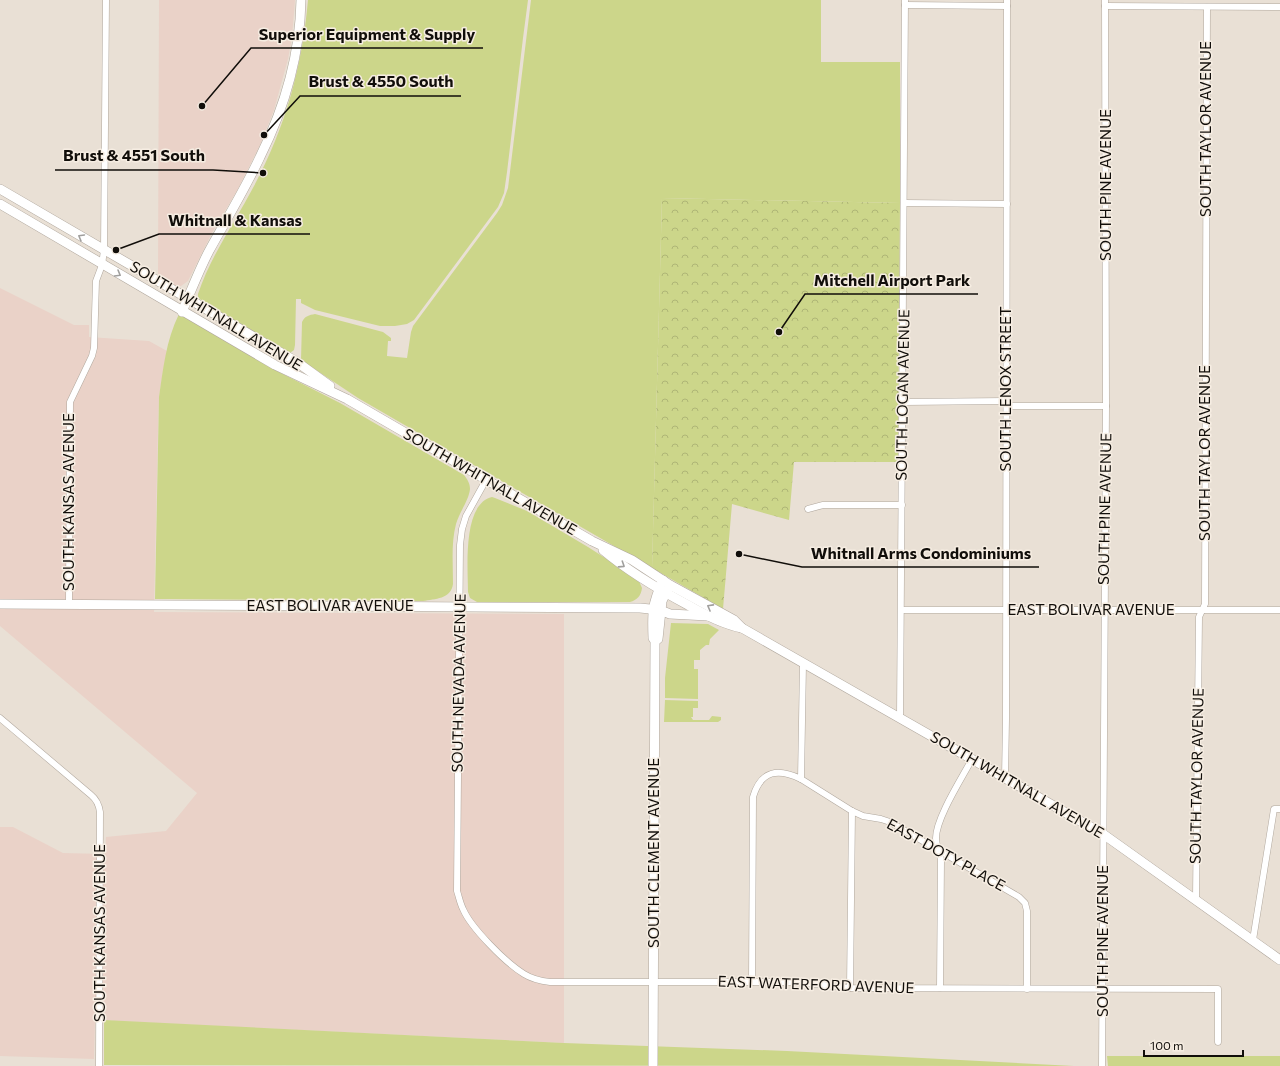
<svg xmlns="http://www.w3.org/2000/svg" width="1280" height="1066" font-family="Commissioner,sans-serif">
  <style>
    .industrial { fill: #ead2c8 }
    .grass { fill: #ccd68a }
    .forest { fill: url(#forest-crowns) }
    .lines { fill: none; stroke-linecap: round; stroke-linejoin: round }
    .street-casing { stroke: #b0a79d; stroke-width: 7 }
    .secondary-casing { stroke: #b0a79d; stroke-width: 10 }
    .street { stroke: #fff; stroke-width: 6 }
    .secondary { stroke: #fff; stroke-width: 9 }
    .oneway { stroke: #a09f9d }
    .labels { text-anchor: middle; stroke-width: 3; stroke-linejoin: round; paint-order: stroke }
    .street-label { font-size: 15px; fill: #110e0a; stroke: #f6ede2 }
    .leader { fill: none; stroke: #110e0a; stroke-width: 1.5 }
    .callout-dot { fill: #110e0a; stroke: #f6ede2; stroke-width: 1.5 }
    .callout-label { font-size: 16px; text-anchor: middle; font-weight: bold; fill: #110e0a; stroke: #f6ede2; stroke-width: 3; stroke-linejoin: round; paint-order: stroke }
  </style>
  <defs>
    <pattern id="forest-crowns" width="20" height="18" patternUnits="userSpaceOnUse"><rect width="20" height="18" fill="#ccd68a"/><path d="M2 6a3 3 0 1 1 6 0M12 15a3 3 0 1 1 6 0" fill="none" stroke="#aeb676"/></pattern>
  </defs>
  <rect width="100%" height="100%" fill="#e9e0d5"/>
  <g class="industrial">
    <polygon points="159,0 295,0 292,37 288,59 274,110 260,145 238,189 212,233 188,281 181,286 175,287 158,277"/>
    <polygon points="0,288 74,325 89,325 89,337 149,341 167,351 163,372 159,397 158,430 154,612 564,614 564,1043 95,1020 94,1059 0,1056 0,827 13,827 63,853 105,854 106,837 166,831 197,793 0,626"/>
  </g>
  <g class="grass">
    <path d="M308,0H528L523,38L507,172L504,193L498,207L414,320L407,324L395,326H380L315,310L301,303V299H296L295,345L294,350L290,353L202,301L198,297V294C211,255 235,222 254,186C286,126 302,67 308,0Z"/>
    <path d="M531,0H821V62H900V203L662,198L652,568L358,398L301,360L302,322C305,316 309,315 315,314L383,332L391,338V341H388L387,356L407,358L411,332L413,326L497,213L502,205L508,188Z"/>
    <path d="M179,314L271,368L340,403L464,475C467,479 470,483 470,489C469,500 459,513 456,524C451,543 453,564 453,584C451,599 435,599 423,601L155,599L159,397C163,370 166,340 179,314Z"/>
    <path d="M492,497L495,498L527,511L588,547L638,579L642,588C641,596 637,600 630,602H477L470,598L468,592C468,569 462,504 492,497Z"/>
    <polygon points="671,623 708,624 719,630 710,639 709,645 706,645 700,650 700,660 694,660 694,669 698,669 698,699 665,698 665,678"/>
    <polygon points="665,700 698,701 698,708 693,708 693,717 691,717 693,720 709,720 712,716 721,717 721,720 718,722 664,722"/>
    <polygon points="104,1020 564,1043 787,1051 1074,1066 104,1065"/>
    <polygon points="1107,1056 1280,1056 1280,1066 1108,1066"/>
  </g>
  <polygon class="forest" points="662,198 900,203 898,462 794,462 789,520 732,504 723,609 652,568"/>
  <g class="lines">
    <g class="street-casing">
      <g id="street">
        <polyline points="905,5 1007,6"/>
        <polyline points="1105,6 1280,7"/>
        <polyline points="904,203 1007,204"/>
        <polyline points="903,402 1006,401"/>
        <polyline points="1007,406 1106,406"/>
        <path d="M486,480L466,516L462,529L460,545L457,891C459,897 460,903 463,909C471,928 506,963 524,974C532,979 541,981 550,982H797L850,988L1218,989V1042"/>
        <polyline points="808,509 823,505 902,505"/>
        <polyline points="69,604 70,402 92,356 94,348 96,281 102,265 104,250 106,0"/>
        <polyline points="902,610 1280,610"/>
        <path d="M0,718L91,795C96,799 99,805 100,812L99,1066"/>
        <polyline points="900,718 905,0"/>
        <polyline points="1005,778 1006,719 1007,0"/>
        <polyline points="801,779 852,811 863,816 881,819 890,822 1019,897 1025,903 1027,911 1027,989"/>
        <polyline points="1196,899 1199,617 1205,604 1207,7"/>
        <polyline points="1253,940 1274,809 1280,809"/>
        <path d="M752,982L753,797C761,770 778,768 801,779L803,664"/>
        <polyline points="850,988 852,811"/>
        <path d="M940,988L941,859C939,852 936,845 936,838C936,818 962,778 972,759"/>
        <polyline points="1102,1066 1106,406 1105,0"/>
      </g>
    </g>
    <g class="secondary-casing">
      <g id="secondary">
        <polyline points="0,189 297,362 330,386"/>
        <polyline points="0,204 275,365 347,399 592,541 632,560 670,585 734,620 742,628 1103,834 1280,960"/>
        <path d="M182,312C191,291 199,270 209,251C226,220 245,189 260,157C284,109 300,54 301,0"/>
        <path d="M603,550C629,572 658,589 688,605C705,615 722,624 742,628"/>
        <polyline points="0,604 640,608 660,610 670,614 708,616"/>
        <polyline points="656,640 658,639 662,601 668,589"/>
        <path d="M653,1066L655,641L653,638C652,613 652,604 663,580"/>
      </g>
    </g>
    <use href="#street" class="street"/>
    <use href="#secondary" class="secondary"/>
  </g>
  <defs><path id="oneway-chevron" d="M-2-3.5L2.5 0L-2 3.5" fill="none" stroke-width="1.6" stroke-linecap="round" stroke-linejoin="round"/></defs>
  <g class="oneway">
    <use href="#oneway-chevron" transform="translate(81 237) rotate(-150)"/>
    <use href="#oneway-chevron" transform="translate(118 274) rotate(30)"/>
    <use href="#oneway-chevron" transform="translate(622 565) rotate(33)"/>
    <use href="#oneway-chevron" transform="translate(710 607) rotate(-151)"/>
  </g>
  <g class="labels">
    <g class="street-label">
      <text transform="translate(1206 129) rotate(-90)" y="5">SOUTH TAYLOR AVENUE</text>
      <text transform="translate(1106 185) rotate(-90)" y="5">SOUTH PINE AVENUE</text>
      <text transform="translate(216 316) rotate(31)" y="5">SOUTH WHITNALL AVENUE</text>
      <text transform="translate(1006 389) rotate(-90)" y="5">SOUTH LENOX STREET</text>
      <text transform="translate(903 395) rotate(-89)" y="5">SOUTH LOGAN AVENUE</text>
      <text transform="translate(1205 453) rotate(-90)" y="5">SOUTH TAYLOR AVENUE</text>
      <text transform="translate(490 482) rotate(30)" y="5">SOUTH WHITNALL AVENUE</text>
      <text transform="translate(69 502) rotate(-90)" y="5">SOUTH KANSAS AVENUE</text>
      <text transform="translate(1105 509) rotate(-89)" y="5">SOUTH PINE AVENUE</text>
      <text x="330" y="611">EAST BOLIVAR AVENUE</text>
      <text x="1091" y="615">EAST BOLIVAR AVENUE</text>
      <text transform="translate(459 683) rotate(-89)" y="5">SOUTH NEVADA AVENUE</text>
      <text transform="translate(1197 776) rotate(-89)" y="5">SOUTH TAYLOR AVENUE</text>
      <text transform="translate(1017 785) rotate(30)" y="5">SOUTH WHITNALL AVENUE</text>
      <text transform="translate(654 853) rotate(-90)" y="5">SOUTH CLEMENT AVENUE</text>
      <text transform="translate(946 855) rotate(29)" y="5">EAST DOTY PLACE</text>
      <text transform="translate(100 933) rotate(-90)" y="5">SOUTH KANSAS AVENUE</text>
      <text transform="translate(1103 941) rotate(-90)" y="5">SOUTH PINE AVENUE</text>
      <text transform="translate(816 985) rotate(2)" y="5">EAST WATERFORD AVENUE</text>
    </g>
  </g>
  <path class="leader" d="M202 106L251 48H483M264 135L300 96H461M263 173L213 170H55M116 250L159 234H310M779 332L805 294H978M739 554L802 567H1039"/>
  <g class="callout-dot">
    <circle cx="202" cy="106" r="4"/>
    <circle cx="264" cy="135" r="4"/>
    <circle cx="263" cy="173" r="4"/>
    <circle cx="116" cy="250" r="4"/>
    <circle cx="779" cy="332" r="4"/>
    <circle cx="739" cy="554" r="4"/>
  </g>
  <g class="callout-label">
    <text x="367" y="40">Superior Equipment &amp; Supply</text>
    <text x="381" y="87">Brust &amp; 4550 South</text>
    <text x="134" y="161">Brust &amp; 4551 South</text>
    <text x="235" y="226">Whitnall &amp; Kansas</text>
    <text x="892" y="286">Mitchell Airport Park</text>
    <text x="921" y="559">Whitnall Arms Condominiums</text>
  </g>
  <path d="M1144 1050v6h99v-6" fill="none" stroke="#110e0a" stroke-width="2"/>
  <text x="1150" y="1050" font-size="12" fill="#110e0a" stroke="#f6ede2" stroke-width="3" paint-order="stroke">100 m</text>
</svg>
